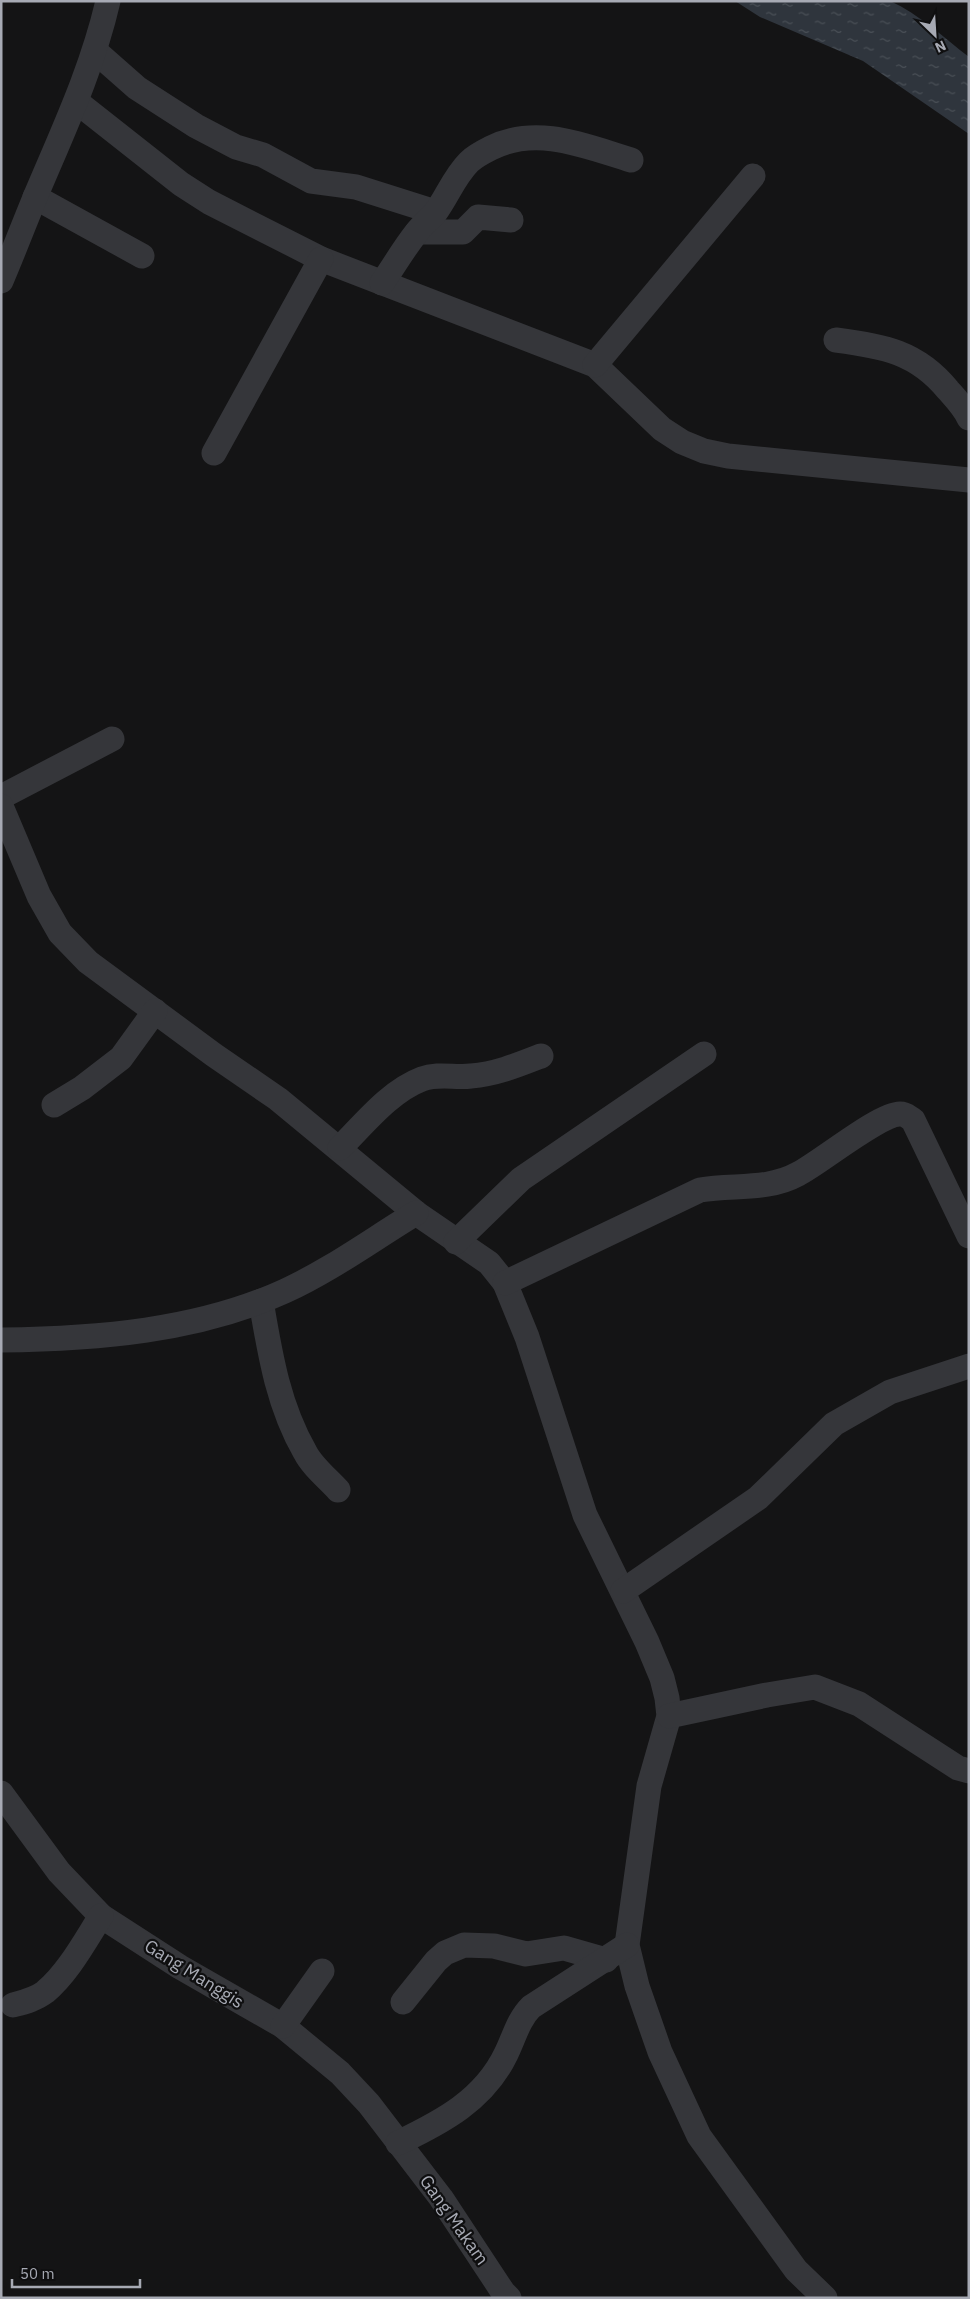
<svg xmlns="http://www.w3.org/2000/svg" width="970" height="2299" font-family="'IBM Plex Sans',sans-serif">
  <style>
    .water { fill: url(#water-ripples) }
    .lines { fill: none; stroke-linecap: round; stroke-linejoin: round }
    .minor { stroke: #35363a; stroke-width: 25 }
    .labels { text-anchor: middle; stroke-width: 4.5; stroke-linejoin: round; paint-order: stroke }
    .street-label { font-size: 18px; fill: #a7aab4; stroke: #0f0f10 }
  </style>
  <defs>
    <pattern id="water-ripples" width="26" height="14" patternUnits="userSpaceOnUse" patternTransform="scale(1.25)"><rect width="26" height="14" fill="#2f353d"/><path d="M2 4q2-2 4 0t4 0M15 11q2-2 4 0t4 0" fill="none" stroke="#4a5057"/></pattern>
  </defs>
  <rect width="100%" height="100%" fill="#141415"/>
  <path class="water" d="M735,1H890C919,14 944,38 969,57V134L863,61L760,17Z"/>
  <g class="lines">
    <g class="minor">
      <polyline points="95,51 137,88 196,126 236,147 263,155 311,181 356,187 435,212"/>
      <polyline points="77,102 181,184 209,202 321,259 595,365 662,429 682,442 704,451 728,456 969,480"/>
      <polyline points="35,197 142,256"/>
      <polyline points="417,232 463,232 478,217 511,220"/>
      <path d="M1,281C13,253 24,224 36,195C63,131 92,70 108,1"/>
      <path d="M382,283C394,266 404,248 417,232C422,225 429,220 435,213C447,197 454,177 469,162C475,156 483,152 491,148C537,125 585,146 631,160"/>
      <path d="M836,340C883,346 917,352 948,390C956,399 964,407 969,418"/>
      <polyline points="595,365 753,176"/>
      <polyline points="214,453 321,259"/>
      <polyline points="1,797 112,739"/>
      <polyline points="1,806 39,896 60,933 88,962 214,1055 278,1099 416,1213 489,1263 505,1283 527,1337 585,1515 647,1642 662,1678 667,1698 669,1716 649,1786 627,1945 637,1986 660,2052 699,2136 796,2270 825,2298"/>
      <polyline points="54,1105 82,1088 121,1058 155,1011"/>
      <path d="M340,1148C364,1124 390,1091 422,1079C438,1073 455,1078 471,1076C496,1074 518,1065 541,1056"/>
      <polyline points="456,1242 521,1179 704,1054"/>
      <path d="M505,1283L700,1190C733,1184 767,1191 798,1174C820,1163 879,1114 900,1114C906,1114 908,1117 913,1120L969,1236"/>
      <path d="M261,1301C270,1354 278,1405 305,1452C312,1466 327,1478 338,1490"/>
      <path d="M1,1340C96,1339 198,1331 285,1291C331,1270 373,1239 416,1213"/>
      <polyline points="623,1591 758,1498 834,1424 890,1392 969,1366"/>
      <polyline points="669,1716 767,1695 815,1687 859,1704 958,1768 969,1771"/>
      <polyline points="1,1793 59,1872 101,1916 180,1967 283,2026 340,2073 369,2104 441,2198 503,2292 509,2298"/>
      <polyline points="403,2002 436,1961 445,1953 464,1945 494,1946 526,1954 564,1948 606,1960"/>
      <path d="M13,2005C24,2002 36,1999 45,1992C68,1973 85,1941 101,1916"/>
      <polyline points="283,2026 322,1971"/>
      <path d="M398,2143C442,2122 484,2100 506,2054C514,2038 518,2020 531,2007L627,1945"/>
    </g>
  </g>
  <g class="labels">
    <g class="street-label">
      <text transform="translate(194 1974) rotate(32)" y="6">Gang Manggis</text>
      <text transform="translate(454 2220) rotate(55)" y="6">Gang Makam</text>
    </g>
  </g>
  <rect width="970" height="2299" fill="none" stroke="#a7aab4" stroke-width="5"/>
  <g transform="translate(935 35) rotate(155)" stroke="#0f0f10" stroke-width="4" paint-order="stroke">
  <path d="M0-4L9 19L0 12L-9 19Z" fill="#a7aab4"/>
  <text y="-8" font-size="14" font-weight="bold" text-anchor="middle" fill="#a7aab4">N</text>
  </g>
  <path d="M12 2279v8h128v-8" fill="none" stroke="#a7aab4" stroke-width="2.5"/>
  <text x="20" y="2279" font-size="15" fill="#a7aab4" stroke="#0f0f10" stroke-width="4" paint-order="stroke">50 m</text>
</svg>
